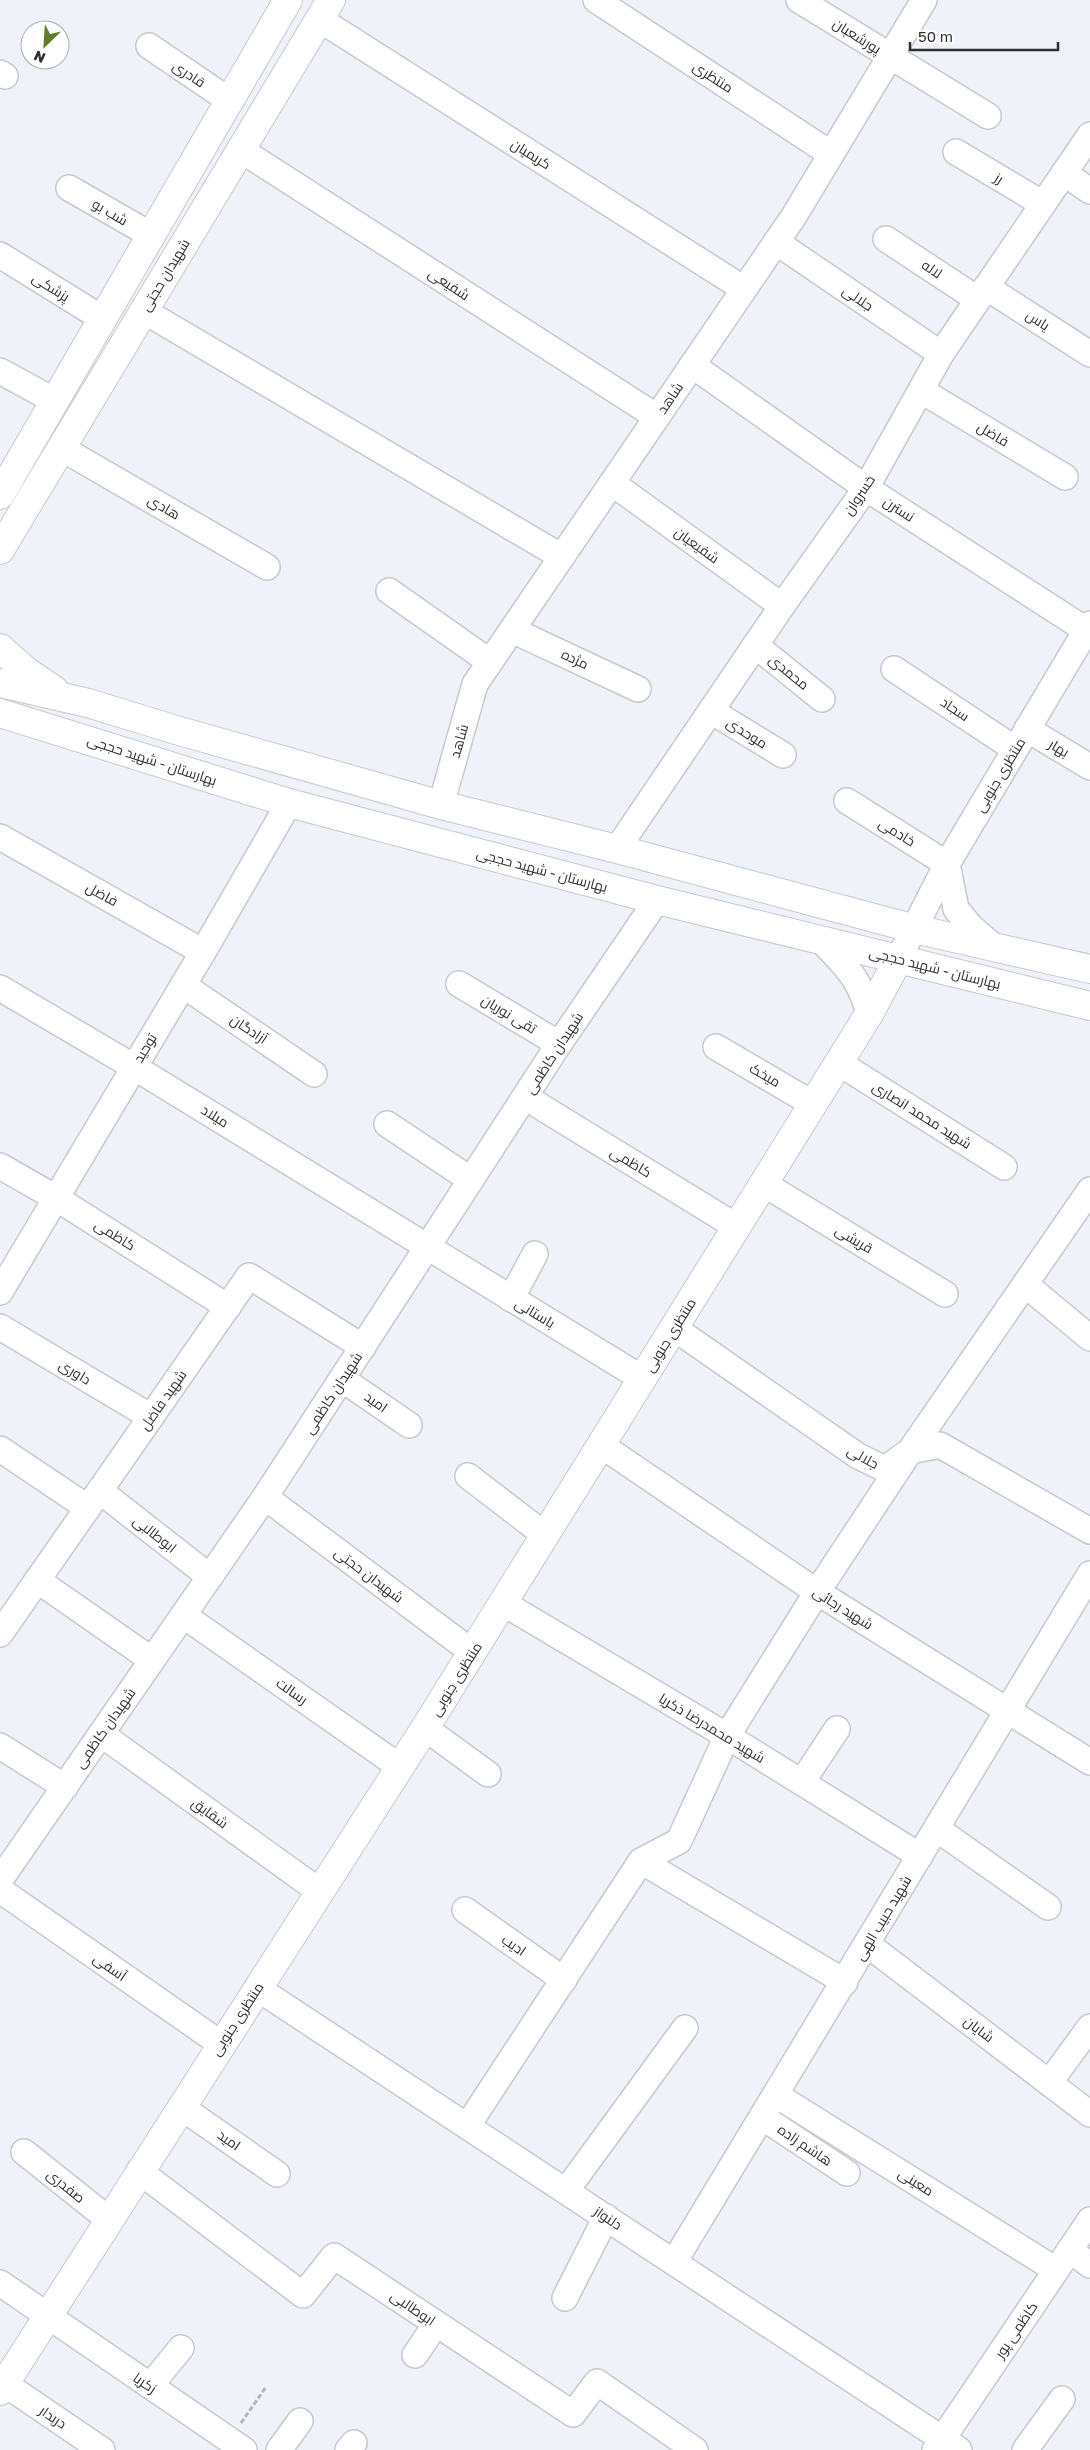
<svg xmlns="http://www.w3.org/2000/svg" width="1090" height="2450" font-family="'Golos Text',Cairo,sans-serif">
  <style>
    .lines { fill: none; stroke-linecap: round; stroke-linejoin: round }
    .minor-casing { stroke: #c5c9cf; stroke-width: 28 }
    .major-casing { stroke: #c5c9cf; stroke-width: 30 }
    .path { stroke: #b3b6bb; stroke-width: 3; stroke-dasharray: 5 2.5; stroke-linecap: butt }
    .minor { stroke: #fff; stroke-width: 25 }
    .major { stroke: #fff; stroke-width: 28 }
    .labels { text-anchor: middle; stroke-width: 5; stroke-linejoin: round; paint-order: stroke }
    .street-label { font-size: 14px; fill: #2e2f32; stroke: #fff }
  </style>
  <rect width="100%" height="100%" fill="#eff3f9"/>
  <g class="lines">
    <g class="minor-casing">
      <g id="minor">
        <polyline points="596,0 831,154"/>
        <polyline points="799,0 988,116"/>
        <polyline points="319,19 744,289"/>
        <polyline points="149,46 230,101"/>
        <polyline points="0,73 5,76"/>
        <polyline points="241,150 657,417"/>
        <polyline points="956,152 1043,204"/>
        <polyline points="1064,173 1090,191"/>
        <polyline points="69,188 151,235"/>
        <polyline points="886,239 977,299"/>
        <polyline points="776,242 941,354"/>
        <polyline points="0,255 103,319"/>
        <polyline points="986,287 1090,354"/>
        <polyline points="144,311 562,557"/>
        <polyline points="692,365 866,488 1086,630"/>
        <polyline points="0,371 55,401"/>
        <polyline points="922,391 1065,477"/>
        <polyline points="61,448 267,567"/>
        <polyline points="612,483 782,606"/>
        <polyline points="389,591 490,662"/>
        <polyline points="512,630 638,689"/>
        <polyline points="755,645 822,699"/>
        <polyline points="894,669 1015,749"/>
        <polyline points="711,711 783,755"/>
        <polyline points="1027,729 1090,767"/>
        <polyline points="847,801 947,864 956,909 971,927 994,947"/>
        <polyline points="441,805 475,684 794,216 924,0"/>
        <polyline points="0,837 203,952"/>
        <polyline points="617,849 782,606 866,488 941,354 1090,135"/>
        <path d="M822,941C846,967 860,978 869,1014"/>
        <polyline points="899,958 947,864 1090,624"/>
        <polyline points="459,984 559,1044"/>
        <polyline points="183,985 314,1074"/>
        <polyline points="0,988 134,1067 643,1379"/>
        <polyline points="716,1047 813,1104"/>
        <polyline points="839,1063 1004,1167"/>
        <polyline points="525,1097 737,1227"/>
        <polyline points="387,1124 471,1180"/>
        <polyline points="0,1166 56,1198 228,1307"/>
        <polyline points="764,1184 945,1294"/>
        <polyline points="1026,1285 1090,1338"/>
        <polyline points="0,1292 203,952 289,803"/>
        <polyline points="511,1299 535,1254"/>
        <polyline points="0,1327 151,1417"/>
        <polyline points="674,1328 858,1456 885,1469 910,1451 940,1445 1090,1531"/>
        <polyline points="342,1379 409,1425"/>
        <polyline points="601,1445 817,1592 1090,1762"/>
        <polyline points="0,1449 88,1508"/>
        <polyline points="468,1476 545,1535"/>
        <polyline points="100,1491 210,1577"/>
        <polyline points="265,1497 472,1652"/>
        <polyline points="37,1580 152,1660"/>
        <polyline points="503,1603 727,1736 920,1856"/>
        <polyline points="183,1615 400,1767"/>
        <polyline points="0,1634 249,1276 363,1347"/>
        <polyline points="425,1728 488,1774"/>
        <polyline points="101,1734 319,1891"/>
        <polyline points="0,1746 65,1787"/>
        <polyline points="802,1782 837,1729"/>
        <polyline points="937,1829 1048,1907"/>
        <polyline points="641,1861 845,1982"/>
        <polyline points="0,1880 265,1497 559,1044 657,900"/>
        <polyline points="0,1890 221,2044"/>
        <polyline points="465,1910 564,1980"/>
        <polyline points="867,1944 1090,2114"/>
        <polyline points="257,1988 959,2450"/>
        <polyline points="1049,2083 1090,2027"/>
        <polyline points="776,2095 1056,2270"/>
        <polyline points="181,2107 277,2174"/>
        <polyline points="762,2117 847,2173"/>
        <polyline points="468,2125 641,1861 679,1841 727,1736 817,1592 910,1451 1090,1190"/>
        <polyline points="24,2152 108,2219"/>
        <polyline points="139,2171 303,2295 334,2256 573,2414 597,2382 695,2450"/>
        <polyline points="566,2191 685,2028"/>
        <polyline points="1070,2250 1090,2265"/>
        <polyline points="674,2262 1090,1574"/>
        <polyline points="0,2283 244,2450"/>
        <polyline points="565,2298 606,2217"/>
        <polyline points="415,2355 436,2324"/>
        <polyline points="5,2384 102,2450"/>
        <polyline points="150,2386 181,2348"/>
        <polyline points="279,2450 300,2421"/>
        <polyline points="348,2450 354,2443"/>
        <polyline points="935,2450 1090,2220"/>
        <polyline points="1025,2450 1062,2399"/>
      </g>
    </g>
    <g class="major-casing">
      <g id="major">
        <polyline points="0,495 288,0"/>
        <polyline points="0,550 331,0"/>
        <polyline points="0,648 26,671 54,690"/>
        <polyline points="0,683 88,703 176,730 441,805 617,849 915,929 1090,969"/>
        <polyline points="0,713 289,803 657,900 1090,1006"/>
        <polyline points="0,2391 425,1728 869,1014 899,958"/>
      </g>
    </g>
    <polyline class="path" points="241,2423 266,2387"/>
    <use href="#minor" class="minor"/>
    <use href="#major" class="major"/>
  </g>
  <g class="labels">
    <g class="street-label">
      <text transform="translate(857 36) rotate(32)" y="5">پورشعبان</text>
      <text transform="translate(189 74) rotate(34)" y="5">قادری</text>
      <text transform="translate(713 77) rotate(33)" y="5">منتظری</text>
      <text transform="translate(531 154) rotate(32)" y="5">کریمیان</text>
      <text transform="translate(999 178) rotate(31)" y="5">رز</text>
      <text transform="translate(110 212) rotate(30)" y="5">شب بو</text>
      <text transform="translate(932 269) rotate(34)" y="5">لاله</text>
      <text transform="translate(165 275) rotate(-59)" y="5">شهیدان حجتی</text>
      <text transform="translate(449 284) rotate(33)" y="5">شفیعی</text>
      <text transform="translate(51 287) rotate(32)" y="5">پزشکی</text>
      <text transform="translate(858 298) rotate(34)" y="5">جلالی</text>
      <text transform="translate(1038 320) rotate(33)" y="5">یاس</text>
      <text transform="translate(670 398) rotate(-56)" y="5">شاهد</text>
      <text transform="translate(993 434) rotate(31)" y="5">فاضل</text>
      <text transform="translate(859 495) rotate(-56)" y="5">خسروان</text>
      <text transform="translate(164 507) rotate(30)" y="5">هادی</text>
      <text transform="translate(899 509) rotate(33)" y="5">نسترن</text>
      <text transform="translate(697 545) rotate(36)" y="5">شفیعیان</text>
      <text transform="translate(575 659) rotate(25)" y="5">مژده</text>
      <text transform="translate(789 672) rotate(39)" y="5">محمدی</text>
      <text transform="translate(955 709) rotate(34)" y="5">سجاد</text>
      <text transform="translate(747 733) rotate(32)" y="5">موحدی</text>
      <text transform="translate(459 741) rotate(-74)" y="5">شاهد</text>
      <text transform="translate(1059 748) rotate(31)" y="5">بهار</text>
      <text transform="translate(152 760) rotate(18)" y="5">بهارستان - شهید حججی</text>
      <text transform="translate(1000 775) rotate(-59)" y="5">منتظری جنوبی</text>
      <text transform="translate(897 832) rotate(32)" y="5">خادمی</text>
      <text transform="translate(542 870) rotate(15)" y="5">بهارستان - شهید حججی</text>
      <text transform="translate(102 894) rotate(29)" y="5">فاضل</text>
      <text transform="translate(935 968) rotate(14)" y="5">بهارستان - شهید حججی</text>
      <text transform="translate(509 1014) rotate(31)" y="5">تقی نوریان</text>
      <text transform="translate(249 1029) rotate(34)" y="5">آزادگان</text>
      <text transform="translate(145 1048) rotate(-59)" y="5">توحید</text>
      <text transform="translate(554 1053) rotate(-57)" y="5">شهیدان کاظمی</text>
      <text transform="translate(765 1075) rotate(30)" y="5">میخک</text>
      <text transform="translate(922 1115) rotate(32)" y="5">شهید محمد انصاری</text>
      <text transform="translate(215 1116) rotate(32)" y="5">میلاد</text>
      <text transform="translate(631 1162) rotate(31)" y="5">کاظمی</text>
      <text transform="translate(115 1235) rotate(32)" y="5">کاظمی</text>
      <text transform="translate(854 1239) rotate(31)" y="5">قریشی</text>
      <text transform="translate(535 1313) rotate(31)" y="5">باستانی</text>
      <text transform="translate(670 1335) rotate(-58)" y="5">منتظری جنوبی</text>
      <text transform="translate(75 1372) rotate(31)" y="5">داوری</text>
      <text transform="translate(333 1393) rotate(-57)" y="5">شهیدان کاظمی</text>
      <text transform="translate(163 1400) rotate(-55)" y="5">شهید فاضل</text>
      <text transform="translate(376 1402) rotate(35)" y="5">امید</text>
      <text transform="translate(863 1457) rotate(29)" y="5">جلالی</text>
      <text transform="translate(155 1534) rotate(38)" y="5">ابوطالبی</text>
      <text transform="translate(369 1575) rotate(37)" y="5">شهیدان حجتی</text>
      <text transform="translate(843 1608) rotate(32)" y="5">شهید رجائی</text>
      <text transform="translate(456 1679) rotate(-58)" y="5">منتظری جنوبی</text>
      <text transform="translate(292 1691) rotate(35)" y="5">رسالت</text>
      <text transform="translate(105 1728) rotate(-55)" y="5">شهیدان کاظمی</text>
      <text transform="translate(712 1728) rotate(31)" y="5">شهید محمدرضا ذکریا</text>
      <text transform="translate(210 1813) rotate(36)" y="5">شقایق</text>
      <text transform="translate(883 1918) rotate(-59)" y="5">شهید حبیب الهی</text>
      <text transform="translate(514 1945) rotate(35)" y="5">ادیب</text>
      <text transform="translate(110 1967) rotate(35)" y="5">آسفی</text>
      <text transform="translate(237 2019) rotate(-57)" y="5">منتظری جنوبی</text>
      <text transform="translate(979 2029) rotate(37)" y="5">شایان</text>
      <text transform="translate(229 2140) rotate(35)" y="5">امید</text>
      <text transform="translate(805 2145) rotate(34)" y="5">هاشم زاده</text>
      <text transform="translate(916 2182) rotate(32)" y="5">معینی</text>
      <text transform="translate(66 2186) rotate(39)" y="5">صفدری</text>
      <text transform="translate(608 2218) rotate(34)" y="5">دلنواز</text>
      <text transform="translate(413 2308) rotate(34)" y="5">ابوطالبی</text>
      <text transform="translate(1016 2330) rotate(-56)" y="5">کاظمی پور</text>
      <text transform="translate(145 2383) rotate(34)" y="5">زکریا</text>
      <text transform="translate(53 2417) rotate(34)" y="5">دربدار</text>
    </g>
  </g>
  <g transform="translate(45 45) rotate(205)"><circle r="24" fill="#ffffff" stroke="#abacad"/>
  <path d="M0-4L9 19L0 12L-9 19Z" fill="#657b2c"/>
  <text y="-8" font-size="14" font-weight="bold" text-anchor="middle" fill="#2e2f32">N</text>
  </g>
  <path d="M910 42v8h148v-8" fill="none" stroke="#2e2f32" stroke-width="2.5"/>
  <text x="918" y="42" font-size="15" fill="#2e2f32" stroke="#ffffff" stroke-width="4" paint-order="stroke">50 m</text>
</svg>
